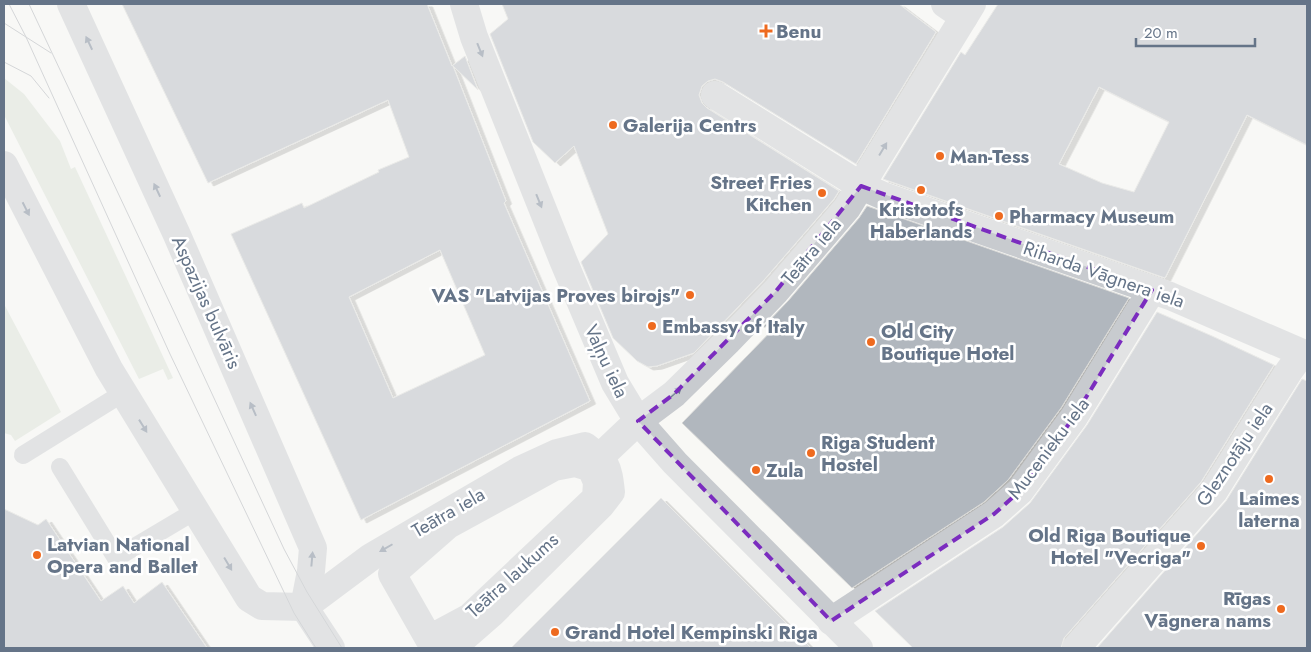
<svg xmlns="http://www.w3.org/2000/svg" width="1311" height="652" font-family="Jost,sans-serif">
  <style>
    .green { fill: #d9e1d6 }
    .building { fill: #b1b7be; stroke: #dadad8; fill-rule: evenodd; filter: url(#shadow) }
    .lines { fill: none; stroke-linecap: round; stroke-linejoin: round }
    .service { stroke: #c8cbcf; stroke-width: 18 }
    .pedestrian { stroke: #c8cbcf; stroke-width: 28 }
    .minor { stroke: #c8cbcf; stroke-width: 28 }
    .tertiary { stroke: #c8cbcf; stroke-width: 28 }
    .tram { stroke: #aaaeb5; stroke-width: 1 }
    .oneway { fill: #6a788c }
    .marked { fill: none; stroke: #7b2cbf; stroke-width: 4; stroke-dasharray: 10 6; stroke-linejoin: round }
    .poi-dot { fill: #ee6a1f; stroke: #fff; stroke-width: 2 }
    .labels { text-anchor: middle; stroke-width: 5; stroke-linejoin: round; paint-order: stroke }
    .poi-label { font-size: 19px; font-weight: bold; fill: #657488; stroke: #fff; text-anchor: start }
    .street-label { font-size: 19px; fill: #657488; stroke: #fff }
  </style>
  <defs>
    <filter id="shadow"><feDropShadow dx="5.5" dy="3" stdDeviation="0" flood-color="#0004"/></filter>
  </defs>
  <rect width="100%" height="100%" fill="#f8f8f5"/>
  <g class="green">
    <polygon points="4,78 24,94 60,141 71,169 75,167 173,378 168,380 163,369 139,379 4,115"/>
    <polygon points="4,304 61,412 15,441 11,435 4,433"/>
  </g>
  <g class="building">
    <path d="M122,4H427L452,66L465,56L478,90L453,66L506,201L504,203L590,401L361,520L231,234L302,203L304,208L379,172L378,170L409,157L388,100L208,183ZM440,250L485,355L393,398L349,297Z"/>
    <polygon points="502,4 899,4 936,32 856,164 723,82 715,79 708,81 702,86 699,95 702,103 707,108 839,191 834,199 764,280 694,353 657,366 648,367 637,361 613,338 581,262 608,234 574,146 555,163 533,142 490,34 508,19"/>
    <path d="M998,4H1307V145L1247,115L1165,278L883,179L961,52L965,55ZM1099,87L1169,122L1134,192L1102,183L1059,164Z"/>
    <polygon points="867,206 1129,298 1061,408 1008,480 984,502 852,588 682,423 780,322 762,328 788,301 859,218"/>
    <polygon points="1157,312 1212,336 1274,365 1201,482 1064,638 1061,648 913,648 875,611 1003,527 1030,503 1087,425"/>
    <polygon points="1302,379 1307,381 1307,648 1097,648 1226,501"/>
    <polygon points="661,498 811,648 511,648"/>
    <polygon points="4,509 38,525 46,519 101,601 123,586 134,603 162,582 207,648 4,648"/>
  </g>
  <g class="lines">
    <g class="service">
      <polyline points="23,455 123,393"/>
      <polyline points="60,467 116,558 195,511"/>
    </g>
    <g class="pedestrian">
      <polyline points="945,4 964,17"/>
      <polyline points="715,95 861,186"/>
      <polyline points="638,421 675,463 859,648"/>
      <polygon points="575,463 591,468 597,482 596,498 470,617 429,639 392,574 448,525 554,467"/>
      <polyline points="831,621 994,514 1020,491 1074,417 1152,290"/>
      <polyline points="1076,648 1214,491 1289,371 1302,353"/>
    </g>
    <g class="minor">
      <polyline points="464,4 474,37 563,260 615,383 638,421"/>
      <polyline points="861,186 886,197 1170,296 1307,355"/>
      <polyline points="600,457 638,421 674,394 727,342 776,291 847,208 972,4"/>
      <path d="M304,607L371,557L520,470L557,453L585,446C607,462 608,466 611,492L601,505L491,614L452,648"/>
    </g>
    <g class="tertiary">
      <polyline points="71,4 177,235 313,548 311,571 304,607 331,648"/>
      <polyline points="4,165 109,369 249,598 262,606 304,607"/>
    </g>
    <g class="tram">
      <polyline points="9,4 26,37 170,354 294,613 316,648"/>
      <polyline points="29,4 175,314 284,549 307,592 342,648"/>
      <polyline points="4,23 51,53"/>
      <polyline points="4,62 31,76 49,98"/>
    </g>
  </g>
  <defs><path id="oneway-solid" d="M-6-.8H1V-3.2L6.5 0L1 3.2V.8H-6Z" transform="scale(1.25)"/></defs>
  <g class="oneway">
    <use href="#oneway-solid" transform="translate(89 43) rotate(-115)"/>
    <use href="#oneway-solid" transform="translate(480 50) rotate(68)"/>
    <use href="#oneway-solid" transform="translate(883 149) rotate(-59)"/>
    <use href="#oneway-solid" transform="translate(157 190) rotate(-115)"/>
    <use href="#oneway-solid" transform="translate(539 201) rotate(68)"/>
    <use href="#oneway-solid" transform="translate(26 209) rotate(63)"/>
    <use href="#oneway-solid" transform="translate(676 392) rotate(-42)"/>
    <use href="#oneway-solid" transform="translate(253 409) rotate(-114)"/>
    <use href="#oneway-solid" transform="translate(143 426) rotate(58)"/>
    <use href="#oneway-solid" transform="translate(386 548) rotate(150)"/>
    <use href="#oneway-solid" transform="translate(312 559) rotate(-85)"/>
    <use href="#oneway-solid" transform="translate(228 564) rotate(59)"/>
  </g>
  <path d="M0 0H1311V652H0ZM861,186L1152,290L1074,417L1020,491L994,514L831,621L638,421L674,394L776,291Z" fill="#f8f8f5" fill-opacity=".55" fill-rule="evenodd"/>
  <path class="marked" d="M861,186L1152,290L1074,417L1020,491L994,514L831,621L638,421L674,394L776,291Z"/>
  <g class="poi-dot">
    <path d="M763.5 23.5h5v5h5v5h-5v5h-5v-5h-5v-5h5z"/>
    <circle cx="613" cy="125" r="5"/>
    <circle cx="940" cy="156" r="5"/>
    <circle cx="921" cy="190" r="5"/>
    <circle cx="822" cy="193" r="5"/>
    <circle cx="999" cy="216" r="5"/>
    <circle cx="690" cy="295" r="5"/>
    <circle cx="652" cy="326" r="5"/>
    <circle cx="871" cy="342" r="5"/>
    <circle cx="811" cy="453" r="5"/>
    <circle cx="756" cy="470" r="5"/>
    <circle cx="1269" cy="479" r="5"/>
    <circle cx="1201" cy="546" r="5"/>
    <circle cx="37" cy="555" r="5"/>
    <circle cx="1281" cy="609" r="5"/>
    <circle cx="555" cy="632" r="5"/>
  </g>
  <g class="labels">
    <g class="poi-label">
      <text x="776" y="38">Benu</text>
      <text x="623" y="132">Galerija Centrs</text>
      <text x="950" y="163">Man-Tess</text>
      <text x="812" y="189" text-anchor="end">Street Fries<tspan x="812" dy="22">Kitchen</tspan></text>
      <text x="921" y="216" text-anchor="middle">Kristotofs<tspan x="921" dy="22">Haberlands</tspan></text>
      <text x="1009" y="223">Pharmacy Museum</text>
      <text x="680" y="302" text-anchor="end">VAS "Latvijas Proves birojs"</text>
      <text x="662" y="333">Embassy of Italy</text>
      <text x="881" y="338">Old City<tspan x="881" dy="22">Boutique Hotel</tspan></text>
      <text x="821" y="449">Riga Student<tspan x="821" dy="22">Hostel</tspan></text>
      <text x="766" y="477">Zula</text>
      <text x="1269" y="505" text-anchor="middle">Laimes<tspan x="1269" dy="22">laterna</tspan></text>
      <text x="1191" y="542" text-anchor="end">Old Riga Boutique<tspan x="1191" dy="22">Hotel "Vecriga"</tspan></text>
      <text x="47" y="551">Latvian National<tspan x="47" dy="22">Opera and Ballet</tspan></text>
      <text x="1271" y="605" text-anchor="end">Rīgas<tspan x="1271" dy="22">Vāgnera nams</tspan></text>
      <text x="565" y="639">Grand Hotel Kempinski Riga</text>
    </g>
    <g class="street-label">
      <text transform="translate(811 251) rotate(-50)" y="7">Teātra iela</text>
      <text transform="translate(1104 274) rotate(19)" y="7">Riharda Vāgnera iela</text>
      <text transform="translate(207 302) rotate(66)" y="7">Aspazijas bulvāris</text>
      <text transform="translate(607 361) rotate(65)" y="7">Vaļņu iela</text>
      <text transform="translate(1048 448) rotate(-53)" y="7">Mucenieku iela</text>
      <text transform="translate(1234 454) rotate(-56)" y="7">Gleznotāju iela</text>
      <text transform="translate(448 512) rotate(-30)" y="7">Teātra iela</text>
      <text transform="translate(512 575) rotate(-42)" y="7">Teātra laukums</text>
    </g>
  </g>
  <rect width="1311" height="652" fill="none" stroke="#657488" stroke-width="10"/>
  <path d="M1136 38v8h119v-8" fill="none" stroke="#657488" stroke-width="2.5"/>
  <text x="1144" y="38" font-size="15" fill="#657488" stroke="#ffffff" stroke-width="4" paint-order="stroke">20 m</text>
</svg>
